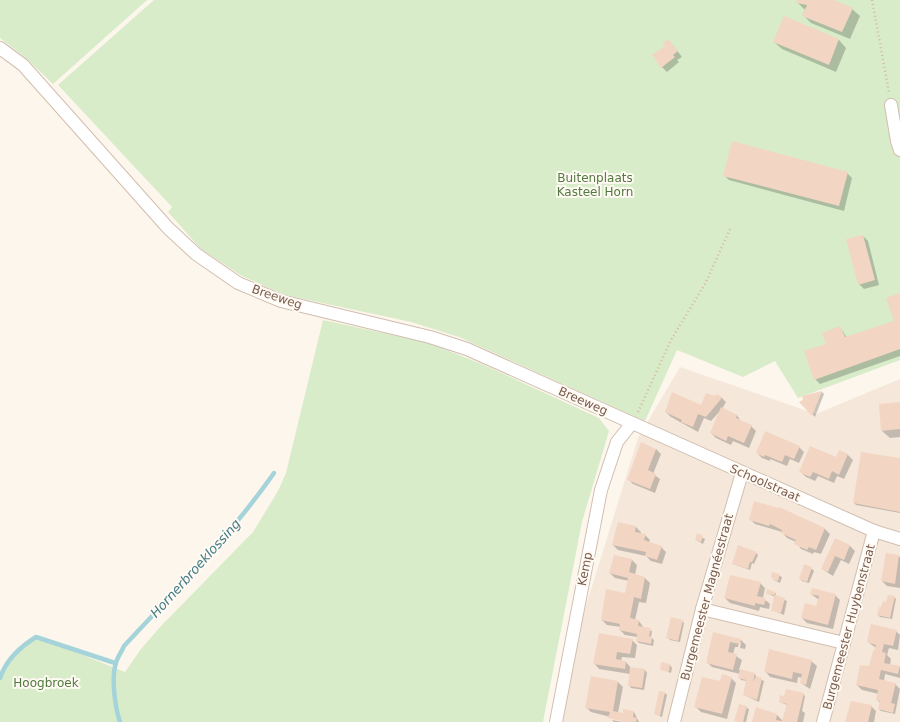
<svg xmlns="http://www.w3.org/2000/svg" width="900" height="722" font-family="'DejaVu Sans',sans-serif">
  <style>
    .residential { fill: #f5e8da }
    .green { fill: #d8ecc9 }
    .shadow { fill: #0003 }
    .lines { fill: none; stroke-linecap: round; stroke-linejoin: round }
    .stream { stroke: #a5d3da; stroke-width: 4.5 }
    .building { fill: #f3d5c3 }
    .minor-casing { stroke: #d1beb0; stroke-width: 14 }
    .path { stroke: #d9b8a5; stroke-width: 2.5; stroke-dasharray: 1 3; stroke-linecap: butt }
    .minor { stroke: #fff; stroke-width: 12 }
    .labels { text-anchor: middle; stroke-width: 4; stroke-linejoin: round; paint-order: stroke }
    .park-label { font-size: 12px; fill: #537a41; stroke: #fffaf3 }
    .street-label { font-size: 12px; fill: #7a5c4d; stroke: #fffaf3 }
    .water-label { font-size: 13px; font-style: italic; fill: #437c86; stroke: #fffaf3 }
  </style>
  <rect width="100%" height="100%" fill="#fdf6ec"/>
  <polygon class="residential" points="680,367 816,414 900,379 900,722 550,722 638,438"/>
  <g class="green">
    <polygon points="0,0 147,0 53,84 26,58 0,38"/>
    <polygon points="154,0 900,0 900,360 798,398 775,361 743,377 677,350 645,421 459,337 411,322 285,295 242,276 201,249 168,212 172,207 58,85"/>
    <path d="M323,320L429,343L484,365L599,418L609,431L582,522L543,722H0C0,709 0,694 0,681C4,662 23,647 38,637L125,672L141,649L160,627L253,532L278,491L286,473Z"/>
  </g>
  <g class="shadow">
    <polygon points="798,0 831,0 852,9 860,16 850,39 811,23 803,15 805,10 797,2"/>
    <polygon points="784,17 839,40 846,48 836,72 782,49 774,42"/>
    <polygon points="673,45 682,57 677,60 679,62 667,72 662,67"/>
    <polygon points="847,173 852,178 844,211 729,180 724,175"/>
    <polygon points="863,236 868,241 879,285 864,289 859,284"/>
    <polygon points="900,294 900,356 820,384 815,379 828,344 840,327 847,338 895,321"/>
    <polygon points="822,392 824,394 815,417 801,402"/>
    <polygon points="721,397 726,402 722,409 737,415 741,422 751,426 756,431 749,448 733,441 731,445 716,438 711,433 720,411 711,421 704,418 698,432 671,417 666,412 702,406 716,398"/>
    <polygon points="900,403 900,437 890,438 882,431"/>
    <polygon points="799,447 804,452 799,463 790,459 787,466 770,459 770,461 762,458 757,453"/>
    <polygon points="656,449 661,454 653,474 660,479 655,493 633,484 628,479"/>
    <polygon points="840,451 848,455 853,460 844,479 837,476 834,483 818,476 815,481 806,477 801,472 837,459"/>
    <polygon points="900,459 900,513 856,505 854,503"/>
    <polygon points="779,508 825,529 830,534 821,554 814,552 813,554 801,549 796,542 787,538 782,532 755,524 750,519"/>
    <polygon points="619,523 636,527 641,532 640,534 645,535 650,540 649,543 661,547 666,552 662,564 651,561 646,556 618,550 613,545"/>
    <polygon points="698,535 705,539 703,544 696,540"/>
    <polygon points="835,539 850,546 855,551 849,564 841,560 833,576 822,569"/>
    <polygon points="756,553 758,555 754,564 752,563 750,570 733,564"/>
    <polygon points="886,554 900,557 900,588 887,586 882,581"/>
    <polygon points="632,560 637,565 635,575 645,578 650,583 646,603 639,602 635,620 639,621 644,628 652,631 651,637 654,640 653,646 639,643 637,641 637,637 625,635 620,630 621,627 607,625 602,620 626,594 629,581 615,578 610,573"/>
    <polygon points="811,568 814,571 809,583 802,581 800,578"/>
    <polygon points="773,573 782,577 780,583 774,580"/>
    <polygon points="760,583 765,588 763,598 770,604 769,609 760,607 759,611 730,603 725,598"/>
    <polygon points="775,592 777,597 787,601 784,615 772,610 775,597 767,593"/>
    <polygon points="811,594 835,595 840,600 833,629 807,623 802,618 817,607 819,600"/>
    <polygon points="894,597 896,599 892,619 880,617 878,615"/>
    <polygon points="682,621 684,623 680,642 670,640 668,637"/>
    <polygon points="896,631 900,635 898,650 889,648 887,655 891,659 890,665 900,667 900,678 885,674 884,681 895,684 900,689 895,714 881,711 879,709 881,703 877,700 879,694 862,690 857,685 870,667 876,648 868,642"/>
    <polygon points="714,634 741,640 746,645 745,649 740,648 741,642 739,642 738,647 735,647 733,654 742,660 739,670 755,674 757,678 764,681 759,702 744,695 747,681 741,680 739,677 740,674 712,667 707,662"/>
    <polygon points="632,640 637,645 635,658 622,657 621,661 626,662 631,668 645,670 647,673 644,690 631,688 629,685 630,674 599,669 594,663"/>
    <polygon points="811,661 817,666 810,689 801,683 803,678 798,677 797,683 770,677 765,671"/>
    <polygon points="670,665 672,668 671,673 661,669"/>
    <polygon points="592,678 618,682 623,687 618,713 624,714 624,710 634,712 639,722 614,722 612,720 622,722 622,720 591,712 586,707"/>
    <polygon points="731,678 736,683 727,719 701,712 696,707 721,683"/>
    <polygon points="665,693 667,695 662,717 655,714"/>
    <polygon points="803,694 805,696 802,711 805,713 803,722 753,722 777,715 783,721 787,705 780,702 785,697"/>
    <polygon points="740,705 749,709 746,722 736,721"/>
    <polygon points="871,706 876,711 874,722 847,722"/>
  </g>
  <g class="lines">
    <g class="stream">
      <path d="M0,678C6,660 20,647 36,637L115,663"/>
      <path d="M120,722C115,707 111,678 116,663C117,657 122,652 124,646C176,590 230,536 274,473"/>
    </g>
  </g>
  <g class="building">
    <polygon points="797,0 834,0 853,8 842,32 802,16 807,5 796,3"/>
    <polygon points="784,16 839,39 829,65 773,42"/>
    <polygon points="668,39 678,51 673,55 675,57 661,68 652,55 665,46 663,43"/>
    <polygon points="732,141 848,172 839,206 723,176"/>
    <polygon points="863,235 875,280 858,285 846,239"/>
    <polygon points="900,293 900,349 814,380 804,351 826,344 822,333 840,326 845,337 894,321 886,298"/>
    <polygon points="822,391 812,416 799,402 803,400 802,396"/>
    <polygon points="672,392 701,405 706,393 715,396 716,394 721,396 721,399 706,417 698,414 693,427 681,422 682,420 665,412"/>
    <polygon points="900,402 900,429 881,431 879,404"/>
    <polygon points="721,407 737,415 736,418 752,425 744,443 728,436 726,441 710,433"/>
    <polygon points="765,431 800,446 794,459 785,455 782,462 765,455 764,457 756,453"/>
    <polygon points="641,442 656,449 648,470 656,474 650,489 627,480"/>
    <polygon points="810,446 836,457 839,450 848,454 839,475 832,471 829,479 813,472 810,477 799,472"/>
    <polygon points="861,452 900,458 900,512 853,503"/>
    <polygon points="754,501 778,508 779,507 825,528 816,550 809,547 807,550 794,544 796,540 781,533 782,530 770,524 769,526 749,520"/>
    <polygon points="618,522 636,526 635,532 646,534 644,540 662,546 657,560 645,556 646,552 612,545"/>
    <polygon points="697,533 703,536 701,542 695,540"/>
    <polygon points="835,538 850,545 844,560 835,556 828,572 821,569"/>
    <polygon points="738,545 757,552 752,562 750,562 748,569 732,564"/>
    <polygon points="886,553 899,555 895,584 881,581"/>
    <polygon points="614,555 632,559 629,572 645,577 641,599 634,597 630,618 639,620 638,626 651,628 649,636 652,637 651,644 636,641 637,634 619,630 620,624 601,620 606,589 625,593 628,578 609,573"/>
    <polygon points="804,564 812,567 807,582 799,579"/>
    <polygon points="772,572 780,574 778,581 773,580 771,576"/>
    <polygon points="730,575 761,582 757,596 766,598 764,605 755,603 755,606 724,598"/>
    <polygon points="812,588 836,594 828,625 801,618 805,603 816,606 819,596 810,594"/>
    <polygon points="767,589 775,592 775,595 785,598 781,613 771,611 774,597 774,595 766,594"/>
    <polygon points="888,595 895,596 890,618 877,615 879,607 881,607 883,601 886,602"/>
    <polygon points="671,617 683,620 678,641 666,638"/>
    <polygon points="871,624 897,630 893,646 884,644 882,652 886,653 884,663 900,666 898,674 881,670 879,679 896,683 891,703 895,704 893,713 878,709 880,701 876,700 878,690 856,685 860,665 869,666 873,651 874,651 876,645 867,642"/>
    <polygon points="713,632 741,639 740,644 730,642 728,652 737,654 733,670 706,663"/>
    <polygon points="599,633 633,639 630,654 617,652 616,659 626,661 625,669 593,664"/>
    <polygon points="769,649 812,660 806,685 800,683 802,674 793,672 792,679 764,672"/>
    <polygon points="661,662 670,664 669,672 660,670"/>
    <polygon points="630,667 645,669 642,688 628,686"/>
    <polygon points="740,669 755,673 753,682 756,676 762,678 757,700 743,695 746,680 738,678"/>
    <polygon points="722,674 732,677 722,714 694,707 702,677 720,681"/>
    <polygon points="591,676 618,681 613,711 623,713 623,709 634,711 633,717 637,718 636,722 621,722 621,721 608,718 610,712 585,708"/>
    <polygon points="786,689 804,693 797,722 752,722 756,707 777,714 776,720 782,721 787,704 779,702 780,695 784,696"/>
    <polygon points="659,691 665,692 660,716 654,714"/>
    <polygon points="851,701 872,705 868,722 845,722"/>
    <polygon points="739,704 747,706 743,722 734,721"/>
  </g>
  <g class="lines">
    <g class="minor-casing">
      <g id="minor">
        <polyline points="0,48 23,65 168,228 196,254 238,283 281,301 430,337 467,349 874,531 900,539"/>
        <polyline points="891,105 897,141 900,150"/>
        <polyline points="702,609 844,643"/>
        <polyline points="556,722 601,490 617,442 632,423"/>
        <polyline points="674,722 702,609 742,473"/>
        <polyline points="823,722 874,531"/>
      </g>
    </g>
    <g class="path">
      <polyline points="872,0 889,92"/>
      <polyline points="638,412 671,340 705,284 730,229"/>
    </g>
    <use href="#minor" class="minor"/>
  </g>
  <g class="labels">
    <g class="park-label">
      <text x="595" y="182">Buitenplaats<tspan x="595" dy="14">Kasteel Horn</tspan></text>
      <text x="46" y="687">Hoogbroek</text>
    </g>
    <g class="street-label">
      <text transform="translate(277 297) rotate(19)" y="4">Breeweg</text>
      <text transform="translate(583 401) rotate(24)" y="4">Breeweg</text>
      <text transform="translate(765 483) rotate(24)" y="4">Schoolstraat</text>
      <text transform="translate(585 569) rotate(-79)" y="4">Kemp</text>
      <text transform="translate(707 597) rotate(-75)" y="4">Burgemeester Magnéestraat</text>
      <text transform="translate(849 627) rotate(-75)" y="4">Burgemeester Huybenstraat</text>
    </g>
    <g class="water-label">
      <text transform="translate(195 568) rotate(-48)" y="5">Hornerbroeklossing</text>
    </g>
  </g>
</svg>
